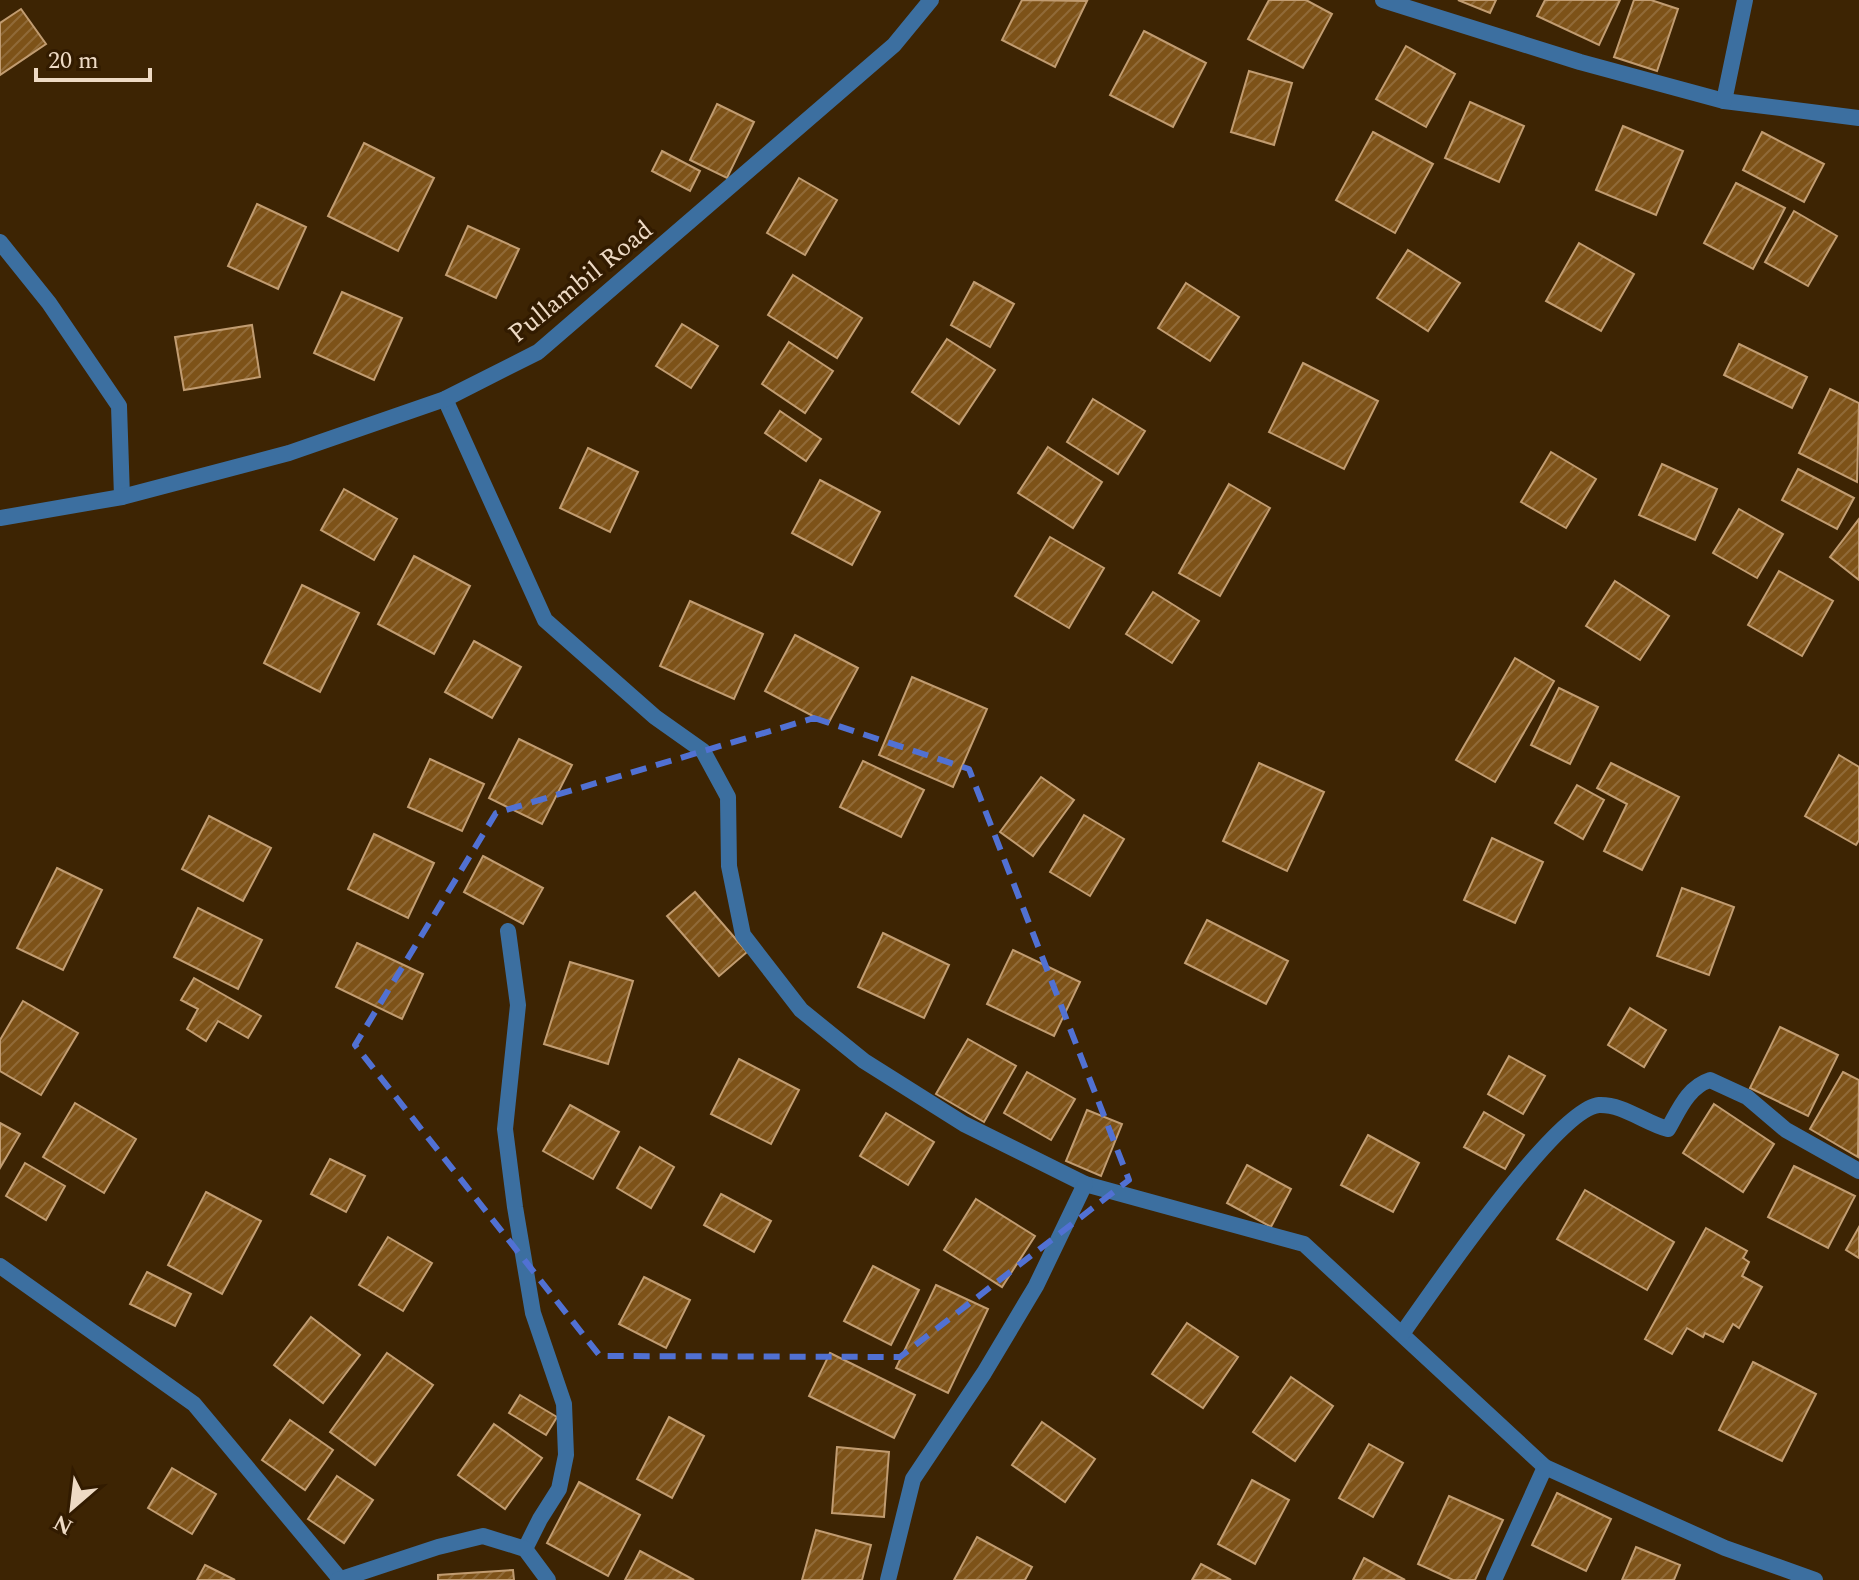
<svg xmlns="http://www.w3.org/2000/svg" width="1859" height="1580" font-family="Spectral,serif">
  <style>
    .building { fill: url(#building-hatch); stroke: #c19c71; stroke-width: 2 }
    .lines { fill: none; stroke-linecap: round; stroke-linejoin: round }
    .minor { stroke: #3c6fa0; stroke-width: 16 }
    .marked { fill: none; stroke: #5171d3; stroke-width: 6; stroke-dasharray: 16 10; stroke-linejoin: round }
    .labels { text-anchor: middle; stroke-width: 7; stroke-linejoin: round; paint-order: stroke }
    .street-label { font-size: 26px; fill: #eedac4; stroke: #321b00 }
  </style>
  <defs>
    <pattern id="building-hatch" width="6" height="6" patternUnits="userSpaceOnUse" patternTransform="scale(2)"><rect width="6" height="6" fill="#7d5218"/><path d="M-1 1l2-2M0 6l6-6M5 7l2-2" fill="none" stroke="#906a38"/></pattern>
  </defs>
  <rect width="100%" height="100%" fill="#3d2403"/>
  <g class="building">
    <polygon points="1022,0 1087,1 1055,67 1002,40"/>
    <polygon points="1269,0 1306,0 1332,14 1303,68 1248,39"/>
    <polygon points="1458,0 1496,0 1490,13"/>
    <polygon points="1545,0 1620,0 1599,45 1537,16"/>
    <polygon points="1634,0 1651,0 1678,9 1657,71 1614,57"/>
    <polygon points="21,9 46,44 0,75 0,23"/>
    <polygon points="1144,31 1206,63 1173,127 1110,95"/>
    <polygon points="1406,46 1455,74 1426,127 1376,99"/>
    <polygon points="1249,71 1292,83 1274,145 1231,132"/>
    <polygon points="1470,102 1524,126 1499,182 1445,158"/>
    <polygon points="717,104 754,122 727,178 690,160"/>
    <polygon points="1623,126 1683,151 1656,215 1596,190"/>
    <polygon points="1373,132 1433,164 1395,233 1336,200"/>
    <polygon points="1762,132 1824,164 1804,202 1743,170"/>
    <polygon points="364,143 434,178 398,251 328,216"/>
    <polygon points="662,151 700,171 690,191 652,171"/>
    <polygon points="799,178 837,200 805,255 767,233"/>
    <polygon points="1736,183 1785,208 1753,269 1704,243"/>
    <polygon points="257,204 306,227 278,289 228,266"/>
    <polygon points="1794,211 1837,236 1808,286 1765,262"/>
    <polygon points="468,226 519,249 496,298 446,275"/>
    <polygon points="1579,243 1634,274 1601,331 1546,301"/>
    <polygon points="1408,250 1460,283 1428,331 1377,298"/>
    <polygon points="793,275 862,318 837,358 768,315"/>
    <polygon points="974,282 1014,304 990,347 951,325"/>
    <polygon points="1186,283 1239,317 1210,361 1158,328"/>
    <polygon points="342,292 402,318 374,380 314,353"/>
    <polygon points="682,324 718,346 691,388 656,366"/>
    <polygon points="252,325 260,377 184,390 175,337"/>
    <polygon points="947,339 995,370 959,424 912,392"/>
    <polygon points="789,342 833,371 805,413 762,384"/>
    <polygon points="1739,344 1807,377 1792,408 1724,375"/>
    <polygon points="1303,363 1378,401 1344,469 1269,432"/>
    <polygon points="1830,389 1859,403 1857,482 1799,453"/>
    <polygon points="1093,399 1145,431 1118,474 1067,442"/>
    <polygon points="780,411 821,439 806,461 765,433"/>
    <polygon points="1048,447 1102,482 1073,528 1018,493"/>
    <polygon points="588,448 638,472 610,532 560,508"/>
    <polygon points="1551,452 1596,479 1566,528 1521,502"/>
    <polygon points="1662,464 1717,489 1695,540 1639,515"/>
    <polygon points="1798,469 1854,498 1837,529 1782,500"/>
    <polygon points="820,480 880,512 852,565 792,533"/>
    <polygon points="1229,484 1270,508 1220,596 1179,573"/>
    <polygon points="344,489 397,519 374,560 321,530"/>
    <polygon points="1739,509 1783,534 1757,578 1713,553"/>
    <polygon points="1859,519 1859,580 1830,557"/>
    <polygon points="1050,537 1104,568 1069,628 1015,596"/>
    <polygon points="414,556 470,586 434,654 378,624"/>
    <polygon points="1779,571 1833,601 1802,656 1748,625"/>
    <polygon points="1615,581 1669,616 1640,660 1586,626"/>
    <polygon points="302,585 359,613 320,692 264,663"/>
    <polygon points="1153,592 1199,621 1172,663 1126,634"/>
    <polygon points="690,601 763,634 734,699 660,666"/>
    <polygon points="795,635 858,668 828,724 765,691"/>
    <polygon points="474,641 521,667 492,718 445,692"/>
    <polygon points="1515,658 1554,681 1495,782 1456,760"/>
    <polygon points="912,677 987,709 953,787 879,755"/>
    <polygon points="1559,688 1598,707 1570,764 1531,745"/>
    <polygon points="519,739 572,765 542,824 489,798"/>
    <polygon points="1839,755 1859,767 1859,840 1856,845 1805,816"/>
    <polygon points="430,759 484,784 462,831 408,807"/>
    <polygon points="863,761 924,790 901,837 840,807"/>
    <polygon points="1259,763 1324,792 1287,871 1223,841"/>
    <polygon points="1611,763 1679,797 1642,870 1604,851 1627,804 1597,788"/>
    <polygon points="1041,777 1074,800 1033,856 1000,832"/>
    <polygon points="1577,785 1604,800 1583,839 1555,823"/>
    <polygon points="1084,815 1124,839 1090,896 1050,872"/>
    <polygon points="209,816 271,848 243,901 182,869"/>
    <polygon points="374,834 434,863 408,918 348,889"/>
    <polygon points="1492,838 1543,862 1515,923 1464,900"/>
    <polygon points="483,856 543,888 523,924 464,892"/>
    <polygon points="57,868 102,890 63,970 17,948"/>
    <polygon points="1682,888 1734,907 1709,975 1657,956"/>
    <polygon points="695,892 747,952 719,976 667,916"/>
    <polygon points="198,908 262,940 238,989 174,957"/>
    <polygon points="1207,920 1288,961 1266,1004 1185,963"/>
    <polygon points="883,933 949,965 924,1018 858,987"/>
    <polygon points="357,943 423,974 402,1019 336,987"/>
    <polygon points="1013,950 1080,982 1054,1036 987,1004"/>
    <polygon points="570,962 633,981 608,1064 544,1044"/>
    <polygon points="194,978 261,1016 248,1038 218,1021 206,1041 187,1029 198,1009 181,1000"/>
    <polygon points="23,1001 78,1033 41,1095 0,1071 0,1040"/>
    <polygon points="1630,1008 1666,1030 1644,1067 1608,1045"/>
    <polygon points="1780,1027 1838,1055 1808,1116 1750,1088"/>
    <polygon points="968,1039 1016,1066 984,1122 936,1094"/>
    <polygon points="1509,1056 1545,1076 1523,1114 1488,1094"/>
    <polygon points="739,1059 799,1090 771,1144 711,1114"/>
    <polygon points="1027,1072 1075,1099 1051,1140 1004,1113"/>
    <polygon points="1843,1072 1859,1080 1858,1157 1810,1129"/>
    <polygon points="75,1103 136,1139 104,1193 43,1157"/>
    <polygon points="1714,1104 1774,1144 1743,1192 1683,1153"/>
    <polygon points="570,1105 619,1132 593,1179 543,1151"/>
    <polygon points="1087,1110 1122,1124 1101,1176 1066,1161"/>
    <polygon points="1484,1112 1524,1135 1505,1169 1464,1147"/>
    <polygon points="886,1113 934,1142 908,1185 860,1156"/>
    <polygon points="0,1123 20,1134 0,1168"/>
    <polygon points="1368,1135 1419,1163 1393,1212 1341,1185"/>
    <polygon points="640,1147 674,1167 651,1208 617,1188"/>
    <polygon points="330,1159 365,1176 346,1212 311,1194"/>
    <polygon points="25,1163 65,1186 46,1220 6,1196"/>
    <polygon points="1247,1165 1291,1189 1271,1227 1227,1203"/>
    <polygon points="1794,1166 1855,1196 1828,1248 1768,1217"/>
    <polygon points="1585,1190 1674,1242 1647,1290 1557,1239"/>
    <polygon points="206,1192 261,1221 222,1294 168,1265"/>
    <polygon points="721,1194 771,1221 754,1252 704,1225"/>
    <polygon points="976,1199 1035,1236 1002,1287 944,1250"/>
    <polygon points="1859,1227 1859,1258 1846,1250"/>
    <polygon points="1706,1228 1747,1251 1743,1258 1749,1262 1742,1276 1762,1287 1739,1328 1733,1324 1723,1342 1705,1333 1703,1337 1687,1328 1672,1354 1645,1339"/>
    <polygon points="388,1237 432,1263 403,1311 359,1285"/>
    <polygon points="873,1266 919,1290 891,1345 844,1321"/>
    <polygon points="147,1272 191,1294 175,1326 130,1304"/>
    <polygon points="644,1277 690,1300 666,1348 619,1324"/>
    <polygon points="936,1285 988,1309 948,1393 896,1368"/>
    <polygon points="311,1317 360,1355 323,1403 274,1365"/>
    <polygon points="1187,1323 1238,1357 1203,1408 1152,1374"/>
    <polygon points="387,1353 433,1385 375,1465 330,1432"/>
    <polygon points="830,1353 915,1395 894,1438 809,1396"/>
    <polygon points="1753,1362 1816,1394 1782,1461 1719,1430"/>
    <polygon points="1291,1377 1333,1406 1295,1461 1253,1432"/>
    <polygon points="520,1395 557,1417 546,1435 509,1413"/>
    <polygon points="669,1417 704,1436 672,1498 637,1479"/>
    <polygon points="290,1420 333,1450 305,1490 262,1460"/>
    <polygon points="1042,1422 1095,1459 1065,1502 1012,1465"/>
    <polygon points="494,1424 542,1458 505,1509 458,1475"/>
    <polygon points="1369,1444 1403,1463 1373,1517 1339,1498"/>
    <polygon points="837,1447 889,1452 884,1517 832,1513"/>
    <polygon points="172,1468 216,1494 192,1534 148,1508"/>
    <polygon points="337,1476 373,1500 344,1543 308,1519"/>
    <polygon points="1252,1480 1289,1500 1255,1564 1218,1544"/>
    <polygon points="579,1482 640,1515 608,1576 547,1543"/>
    <polygon points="1557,1493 1611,1519 1586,1571 1532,1545"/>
    <polygon points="1449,1496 1503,1520 1475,1580 1453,1580 1418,1564"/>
    <polygon points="816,1530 871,1545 862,1580 802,1580"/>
    <polygon points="977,1537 1032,1567 1025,1580 954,1580"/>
    <polygon points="1636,1547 1680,1565 1674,1580 1622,1580"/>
    <polygon points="640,1551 694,1580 625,1580"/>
    <polygon points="1364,1558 1405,1580 1353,1580"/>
    <polygon points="1201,1564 1231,1580 1192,1580"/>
    <polygon points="205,1565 235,1580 197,1580"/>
    <polygon points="513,1570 514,1580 438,1580 438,1575"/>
  </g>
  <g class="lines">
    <g class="minor">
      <polyline points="1383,0 1580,62 1724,101 1859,118"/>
      <polyline points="1724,101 1745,0"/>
      <polyline points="0,242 49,303 119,406 122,497"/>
      <polyline points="445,399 545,620 655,717 703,751 728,797 729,866 743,935 801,1010 864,1061 964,1124 1085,1184 1304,1244 1545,1467 1725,1548 1815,1580"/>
      <polyline points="0,518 122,497 289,453 445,399 538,352 894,45 931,0"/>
      <polyline points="508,931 518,1005 505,1129 515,1207 533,1313 564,1404 566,1455 559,1489 540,1519 525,1549"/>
      <polyline points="0,1266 194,1404 340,1579"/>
      <path d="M1402,1334C1431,1293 1556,1109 1599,1105C1623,1104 1645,1123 1668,1129C1679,1110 1688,1087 1710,1080L1747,1097L1786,1130L1859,1171"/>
      <polyline points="338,1580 438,1547 483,1536 525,1549 548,1580"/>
      <polyline points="888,1580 913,1479 984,1373 1036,1286 1085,1184"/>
      <polyline points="1494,1580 1545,1467"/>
    </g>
  </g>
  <path class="marked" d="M814,718L969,769L1129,1180L900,1357L600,1356L355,1045L496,813Z"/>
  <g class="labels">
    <g class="street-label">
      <text transform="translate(580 281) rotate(-39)" y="9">Pullambil Road</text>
    </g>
  </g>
  <g transform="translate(72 1508) rotate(208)" stroke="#321b00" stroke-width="6" paint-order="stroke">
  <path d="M0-6L14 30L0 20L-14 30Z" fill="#eedac4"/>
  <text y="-12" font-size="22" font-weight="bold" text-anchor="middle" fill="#eedac4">N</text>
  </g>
  <path d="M36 68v12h114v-12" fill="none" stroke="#eedac4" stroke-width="4"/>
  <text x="48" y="68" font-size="24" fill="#eedac4" stroke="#321b00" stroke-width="6" paint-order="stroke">20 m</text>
</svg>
